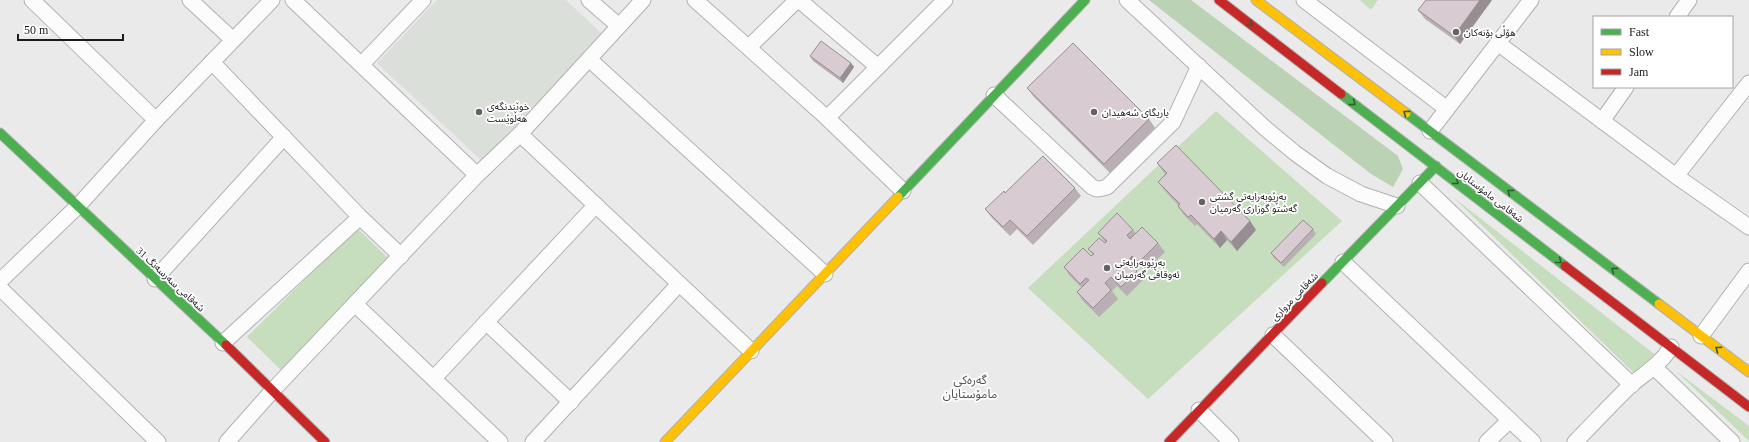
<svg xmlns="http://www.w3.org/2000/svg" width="1749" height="442" font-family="'Times New Roman','Noto Sans Arabic',serif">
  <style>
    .built { fill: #dadfd9 }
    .green { fill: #c6ddbe }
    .forest { fill: #bbd2b4 }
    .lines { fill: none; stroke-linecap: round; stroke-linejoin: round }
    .street-casing { stroke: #b0b1b0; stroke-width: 17 }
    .fast-casing { stroke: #b0b1b0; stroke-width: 11 }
    .slow-casing { stroke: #b0b1b0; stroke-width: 11 }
    .jam-casing { stroke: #b0b1b0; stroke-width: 11 }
    .street { stroke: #fcfcfc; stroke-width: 15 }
    .fast { stroke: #4caf50; stroke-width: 9 }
    .slow { stroke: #ffc107; stroke-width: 9 }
    .jam { stroke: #c62828; stroke-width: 9 }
    .wall { fill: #baafb4 }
    .shaded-wall { fill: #978e92 }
    .building { fill: #d8cbd1; stroke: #978e92 }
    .oneway { stroke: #305e32 }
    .poi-dot { fill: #626362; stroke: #fff; stroke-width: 1.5 }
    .labels { text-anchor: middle; stroke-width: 3.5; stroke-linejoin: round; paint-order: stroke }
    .poi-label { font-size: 10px; fill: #1a1b1a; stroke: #fff; text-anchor: start }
    .street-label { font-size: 10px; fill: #1a1b1a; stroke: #fff }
    .quarter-label { font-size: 12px; fill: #4e504e; stroke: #fff }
  </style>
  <rect width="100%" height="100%" fill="#e9eae9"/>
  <polygon class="built" points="437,0 566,0 602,34 482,161 377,63"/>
  <g class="green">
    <polygon points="1360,0 1378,0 1371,10"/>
    <polygon points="1216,111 1342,221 1148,399 1028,288"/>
    <polygon points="1453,197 1658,357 1638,377"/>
    <polygon points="357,228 391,261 281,370 247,337"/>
    <polygon points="1676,371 1749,426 1749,441"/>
  </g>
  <polygon class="forest" points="1149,0 1191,0 1398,156 1403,169 1393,187 1371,174"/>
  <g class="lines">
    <g class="street-casing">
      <g id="street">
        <polyline points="32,0 156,120"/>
        <polyline points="190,0 233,40"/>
        <polyline points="293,0 477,175"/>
        <polyline points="589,0 619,26"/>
        <polyline points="695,0 827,118 903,191"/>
        <polyline points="799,0 878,67"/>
        <polyline points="1127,0 1266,129 1295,153 1327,176 1361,194 1397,206"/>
        <polyline points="1304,0 1447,109"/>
        <polyline points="1677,17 1689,0"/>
        <polyline points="1499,44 1676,176 1749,227"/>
        <polyline points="749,47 797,0"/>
        <polyline points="589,59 825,274"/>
        <polyline points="212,62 360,217 401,256"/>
        <polyline points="362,64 423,0"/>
        <path d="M994,95L1092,187C1097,190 1101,189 1107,187L1173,122L1199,66"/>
        <polyline points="827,118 945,0"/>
        <polyline points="1602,121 1626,87"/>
        <polyline points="1430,131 1531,0"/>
        <polyline points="520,134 751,351"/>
        <polyline points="1676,176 1749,83"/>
        <polyline points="1420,183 1632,385"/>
        <polyline points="1343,262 1533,442"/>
        <polyline points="155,279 284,137"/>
        <polyline points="0,281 78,206 156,120 272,0"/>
        <polyline points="0,288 158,442"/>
        <polyline points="356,305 500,442"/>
        <polyline points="486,322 571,402"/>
        <polyline points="1273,335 1385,442"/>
        <polyline points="1701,336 1749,271"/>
        <polyline points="223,343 360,217"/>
        <polyline points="1654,367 1732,442"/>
        <polyline points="434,378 596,205"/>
        <polyline points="1199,410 1231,442"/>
        <polyline points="227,442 273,390 477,175 520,134 643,0"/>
        <polyline points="533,442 679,284"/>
        <polyline points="1487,442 1510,420"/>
        <path d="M1575,442C1594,423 1612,403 1631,385C1645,373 1661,364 1671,347"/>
      </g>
    </g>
    <g class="fast-casing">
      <g id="fast">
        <polyline points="1341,94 1565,266"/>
        <polyline points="1406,113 1659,304"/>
        <polyline points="0,133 226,345"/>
        <polyline points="898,197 1085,0"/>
        <polyline points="1322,283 1436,166"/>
      </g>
    </g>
    <g class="slow-casing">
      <g id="slow">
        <polyline points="1256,0 1406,113"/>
        <polyline points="1659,304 1749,372"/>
        <polyline points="665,442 898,197"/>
      </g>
    </g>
    <g class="jam-casing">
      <g id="jam">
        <polyline points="1219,0 1341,94"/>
        <polyline points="1565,266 1749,407"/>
        <polyline points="226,345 325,442"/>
        <polyline points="1169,442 1322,283"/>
      </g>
    </g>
    <use href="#street" class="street"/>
    <use href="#fast" class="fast"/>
    <use href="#slow" class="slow"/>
    <use href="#jam" class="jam"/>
  </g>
  <g class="wall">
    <polygon points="1426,0 1492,0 1460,44 1425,19 1418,10"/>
    <polygon points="810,56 851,63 854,67 843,83 813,61"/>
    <polygon points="1027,88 1149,119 1155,128 1110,173 1034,97"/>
    <polygon points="1157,163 1250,221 1256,230 1237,251 1227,240 1220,248 1197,224 1195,226 1184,215 1178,206 1179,206 1165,191 1158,182 1165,174"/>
    <polygon points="1075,188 1081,196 1033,245 1017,229 1010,236 992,218 985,209 1005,193"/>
    <polygon points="1313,229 1316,234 1284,267 1274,258 1271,253"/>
    <polygon points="1133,230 1136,233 1158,243 1165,252 1145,271 1139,265 1135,269 1143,280 1127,296 1117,286 1112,291 1118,299 1099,317 1083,301 1077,292 1082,288 1070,276 1064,267 1091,256 1093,255 1088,249 1105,242 1098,233"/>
  </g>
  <g class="shaded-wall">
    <polygon points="1480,0 1492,0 1460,44 1454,36"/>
    <polygon points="851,63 854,67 843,83 840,78"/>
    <polygon points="1250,221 1256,230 1237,251 1231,242"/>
    <polygon points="1221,231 1227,240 1220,248 1214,239"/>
    <polygon points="1132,256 1139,265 1133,271 1127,262"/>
  </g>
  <g class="building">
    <polygon points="1426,0 1480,0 1454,36 1418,10"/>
    <polygon points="821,41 851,63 840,78 810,56"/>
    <polygon points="1073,43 1149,119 1104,164 1027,88"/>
    <polygon points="1176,145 1250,221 1231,242 1221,231 1214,239 1191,215 1188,217 1178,206 1180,204 1158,182 1167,173 1157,163"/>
    <polygon points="1043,156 1075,188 1027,236 1010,220 1003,227 985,209 1004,191 1005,193"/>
    <polygon points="1117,213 1133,230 1127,235 1130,239 1142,227 1158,243 1139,262 1132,256 1127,262 1137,271 1121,287 1111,277 1105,283 1111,290 1093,308 1077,292 1089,280 1086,278 1080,284 1064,267 1083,248 1091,256 1094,254 1088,249 1099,238 1105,243 1107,241 1098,233"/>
    <polygon points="1303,220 1313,229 1281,263 1271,253"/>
  </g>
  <defs><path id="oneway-chevron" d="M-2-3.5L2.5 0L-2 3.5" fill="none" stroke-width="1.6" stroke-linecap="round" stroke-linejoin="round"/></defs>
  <g class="oneway">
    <use href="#oneway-chevron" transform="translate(1250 24) rotate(38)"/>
    <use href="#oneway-chevron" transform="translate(1353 103) rotate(37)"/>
    <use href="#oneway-chevron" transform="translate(1406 113) rotate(-143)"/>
    <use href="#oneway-chevron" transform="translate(1456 182) rotate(38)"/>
    <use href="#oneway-chevron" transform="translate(1510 192) rotate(-143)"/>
    <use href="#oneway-chevron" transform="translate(1559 261) rotate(38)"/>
    <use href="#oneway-chevron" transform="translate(1614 270) rotate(-143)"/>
    <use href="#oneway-chevron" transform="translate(1718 349) rotate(-144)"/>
  </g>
  <g class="poi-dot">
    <circle cx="1456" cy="32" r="4"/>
    <circle cx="479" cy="112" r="4"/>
    <circle cx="1094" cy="112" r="4"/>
    <circle cx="1202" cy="202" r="4"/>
    <circle cx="1107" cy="268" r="4"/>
  </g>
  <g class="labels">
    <g class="poi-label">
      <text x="1464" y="36">هۆڵی بۆنەکان</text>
      <text x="487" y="110">خوێندنگەی<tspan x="487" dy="12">هەڵوێست</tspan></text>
      <text x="1102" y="116">یاریگای شەهیدان</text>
      <text x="1210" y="200">بەڕێوبەرایەتی گشتی<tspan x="1210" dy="12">گەشتو گوزاری گەرمیان</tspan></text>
      <text x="1115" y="266">بەڕێوبەرایەتی<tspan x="1115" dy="12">ئەوقافی گەرمیان</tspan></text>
    </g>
    <g class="street-label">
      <text transform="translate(1491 195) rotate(38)" y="4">شەقامی مامۆستایان</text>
      <text transform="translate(171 279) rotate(43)" y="4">شەقامی سەرسەنگ 31</text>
      <text transform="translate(1294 296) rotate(-46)" y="4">شەقامی مرواری</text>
    </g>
    <g class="quarter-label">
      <text x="970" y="384">گەرەکی<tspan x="970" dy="14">مامۆستایان</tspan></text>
    </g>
  </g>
  <rect x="1593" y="16" width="140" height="72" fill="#ffffff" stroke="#a3a4a3"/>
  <rect x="1601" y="29" width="20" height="6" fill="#4caf50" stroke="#a3a4a3"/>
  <text x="1629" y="36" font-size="12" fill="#1a1b1a">Fast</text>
  <rect x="1601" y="49" width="20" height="6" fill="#ffc107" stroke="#a3a4a3"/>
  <text x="1629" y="56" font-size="12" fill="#1a1b1a">Slow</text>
  <rect x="1601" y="69" width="20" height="6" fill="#c62828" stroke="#a3a4a3"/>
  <text x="1629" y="76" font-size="12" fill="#1a1b1a">Jam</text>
  <path d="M18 34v6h105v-6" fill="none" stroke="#1a1b1a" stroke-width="2"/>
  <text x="24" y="34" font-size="12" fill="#1a1b1a" stroke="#ffffff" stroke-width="3" paint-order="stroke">50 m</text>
</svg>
